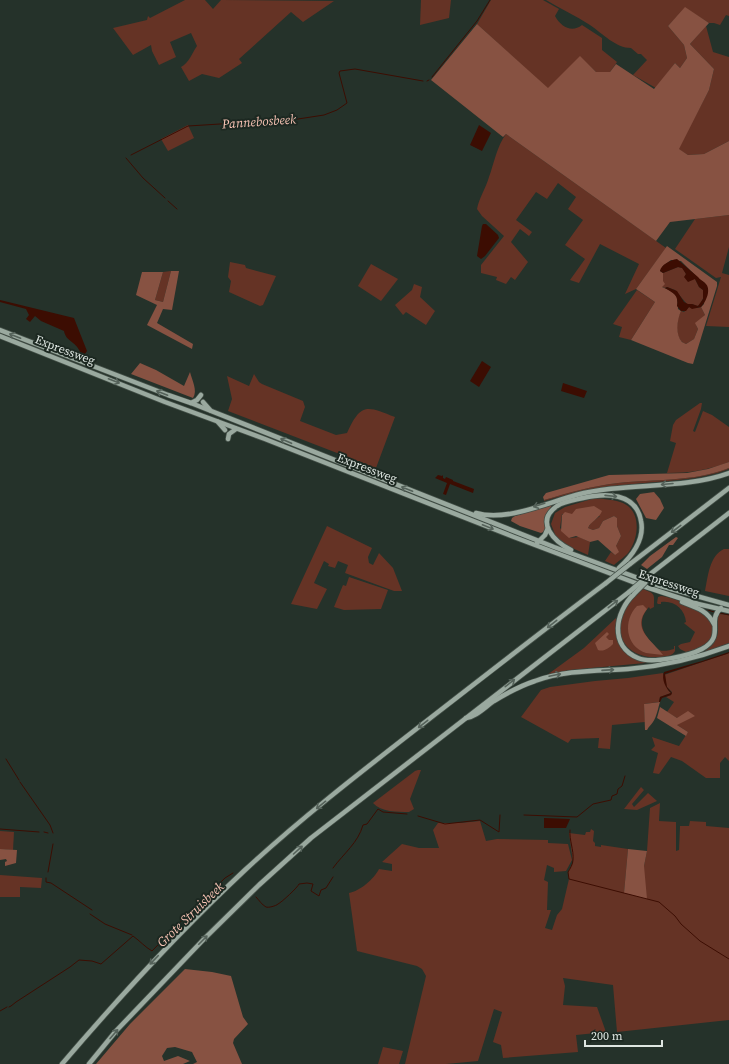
<svg xmlns="http://www.w3.org/2000/svg" width="729" height="1064" font-family="'Source Serif 4',serif">
  <style>
    .green { fill: #653325 }
    .forest { fill: #875242; fill-rule: evenodd }
    .water { fill: #3c0d02 }
    .lines { fill: none; stroke-linecap: round; stroke-linejoin: round }
    .stream { stroke: #3c0d02; stroke-width: 1 }
    .highway-casing { stroke: #434f47; stroke-width: 6 }
    .highway { stroke: #9aa99f; stroke-width: 4.5 }
    .highway-bridge-casing { stroke: #434f47; stroke-width: 6; stroke-linecap: butt }
    .highway-bridge { stroke: #9aa99f; stroke-width: 4.5 }
    .oneway { stroke: #55625a }
    .labels { text-anchor: middle; stroke-width: 4; stroke-linejoin: round; paint-order: stroke }
    .street-label { font-size: 12px; fill: #dee6e1; stroke: #1c2821 }
    .water-label { font-size: 13px; font-style: italic; fill: #f9c4b5; stroke: #1c2821 }
  </style>
  <rect width="100%" height="100%" fill="#25322a"/>
  <g class="green">
    <path d="M185,0H205L213,9L221,0L334,1L303,22L291,12L239,59L242,63L219,78L202,74L189,81L181,67C189,63 192,53 197,46L191,33L170,42L176,57L159,65L152,51L151,45L133,55L113,28L147,20L148,16L150,18Z"/>
    <polygon points="421,0 451,0 449,18 420,25"/>
    <path d="M491,0H543L559,9L555,16C561,27 572,33 582,25L602,38V50L617,62L610,72H596L580,57L548,89L477,24Z"/>
    <path d="M546,0H729V16L726,15L720,25L714,23H709L685,8L668,26L684,45L687,58L680,68L675,63L656,88L633,75L647,60L641,54H638L631,48C616,48 603,34 590,25C576,16 561,9 546,0Z"/>
    <polygon points="706,26 713,52 729,57 729,141 704,154 688,155 678,149 709,90 714,69 690,44"/>
    <polygon points="188,125 194,138 168,151 161,139"/>
    <path d="M506,134L666,248L636,289L625,294L639,264L600,244L579,283L570,280L585,259L565,245L583,220L568,209L576,197L558,183L547,199L536,192L516,220L532,232L529,236L520,229L511,242L528,262L515,280L511,277L506,284L496,280L497,277L481,273V265L504,236L482,216L477,209C479,198 486,188 489,177C494,163 497,146 506,134Z"/>
    <polygon points="729,215 729,247 722,273 729,275 729,327 706,326 721,277 716,278 675,249 695,219"/>
    <polygon points="230,262 245,265 246,268 276,276 263,305 260,306 229,292 231,281 228,277"/>
    <polygon points="371,264 398,279 381,301 358,286"/>
    <polygon points="678,267 683,268 686,274 685,277 695,279 699,287 703,290 704,296 700,305 697,306 692,304 687,304 675,290 667,287 665,288 662,287 663,273"/>
    <polygon points="171,271 163,302 155,300 163,272"/>
    <polygon points="414,284 422,287 420,297 435,311 426,325 406,312 403,315 395,305 412,290"/>
    <polygon points="637,290 655,302 631,340 619,337 622,327 613,324"/>
    <path d="M689,307L697,308L701,307L705,315L696,325L698,329L694,339L686,344C674,340 676,320 681,311L684,312Z"/>
    <path d="M254,374L259,382L262,384L303,401L305,407L300,421L336,435L347,433C361,402 367,406 395,417L376,468L228,411L232,399L227,376L249,386Z"/>
    <path d="M700,403H702L701,409L693,431L695,432L703,411L712,415L729,427V462C709,470 689,473 667,473L676,443L670,441L673,425L676,420Z"/>
    <path d="M729,468V469C698,481 667,480 635,484C604,487 574,492 544,501V500C568,493 592,486 618,483C655,479 693,482 729,468Z"/>
    <path d="M595,498C603,499 616,500 623,503C641,511 639,536 630,550C627,556 619,560 614,565L605,561L611,552L615,555L616,546L621,536L617,526V518L614,516L603,521L599,528L593,530L588,528L591,523L600,516L562,514L560,528L570,538L579,537L590,542L588,555L572,548L556,537L551,524L555,513L565,507Z"/>
    <polygon points="327,526 372,548 368,557 369,563 373,565 379,553 393,568 402,591 394,591 345,573 348,565 338,561 335,568 328,566 329,564 324,561 314,583 327,589 317,609 291,604"/>
    <path d="M724,549H729V596L705,591C708,577 709,556 724,549Z"/>
    <polygon points="349,577 388,590 381,609 344,610 334,607 343,585 346,586"/>
    <path d="M643,589C656,594 654,594 654,607L650,609L649,607C638,619 641,630 650,641C652,644 655,648 659,650C664,652 670,650 674,649V646H675V651C672,656 668,656 662,657C636,660 612,644 623,615C627,604 634,597 643,589Z"/>
    <path d="M661,596C671,597 695,606 704,613C706,615 708,618 709,620C723,638 701,649 686,652L680,649L678,646L681,644L690,642L695,632L685,624L684,623L686,622C685,609 674,600 661,602V604H658L657,603L658,597Z"/>
    <path d="M719,614L729,615V643L704,652C712,646 719,639 718,627C717,622 717,619 719,614Z"/>
    <path d="M616,618C617,622 615,626 616,630C616,643 625,657 638,659C644,661 651,661 656,662L570,670L547,675L584,648Z"/>
    <polygon points="729,653 729,761 725,757 720,763 720,778 706,778 682,761 671,757 659,774 653,773 658,753 651,750 655,746 652,737 679,746 688,732 677,725 677,718 667,712 674,702 666,697 671,695 672,692 667,687 664,675"/>
    <polygon points="663,673 668,690 671,693 660,697 659,702 644,704 645,722 612,725 610,749 598,748 599,738 571,739 568,743 521,717 541,690 550,687 595,681 628,678"/>
    <path d="M418,770H421L410,799L414,809L409,812C397,812 381,812 373,803L415,771Z"/>
    <polygon points="641,787 644,790 632,804 634,807 648,793 657,801 637,810 624,809"/>
    <path d="M660,803L659,821L676,822V851L679,850L680,826H689L690,821L706,822V826L729,828V1020L617,1032L613,985L563,978L565,986L563,1005L597,1007L606,1032L576,1035L578,1052L503,1058L501,1045L493,1042L502,1012L494,1009L478,1061L446,1064H405L426,976L422,969L417,966L357,951L349,893C360,891 374,879 379,869L392,871V864L382,862L402,844L419,848H439L433,830L438,823H460L480,821L486,841L497,839L548,840V843L568,844L572,860L566,871L554,872V868L547,865L544,880L548,882L547,910H551L545,928L552,930L557,915L562,909L569,879L568,872L573,862L569,833L585,835L586,832H590L591,829L594,831L593,841L595,843V846L601,847V845L628,849L624,893L644,876V866L647,851L650,808Z"/>
    <polygon points="0,831 14,832 13,850 0,849"/>
    <polygon points="0,875 42,878 41,888 20,887 20,897 0,897"/>
    <polygon points="383,1047 403,1051 399,1064 378,1064"/>
  </g>
  <g class="forest">
    <polygon points="685,7 709,23 690,44 714,69 709,90 679,149 688,155 704,154 729,141 729,215 670,222 656,241 506,134 503,137 431,80 477,24 548,88 580,56 596,72 610,72 616,64 654,89 675,63 680,68 687,58 684,45 668,26"/>
    <path d="M667,246L717,282V286L693,364L688,363L631,340L655,302L636,289ZM671,260L681,261L700,280L705,283L704,304L701,307L705,315L695,323L698,329L694,339L686,344L682,342C675,334 677,320 681,311L678,309L677,296L671,291L662,287L665,284L663,281V273L660,271L663,266Z"/>
    <polygon points="171,271 179,271 172,310 163,309 157,323 193,344 192,349 147,325 157,305 136,295 142,272 163,272 155,300 163,302"/>
    <path d="M140,363L156,370L184,386L190,372C192,380 198,391 193,398L131,374Z"/>
    <path d="M729,462V468C693,482 655,479 618,483C592,486 568,493 544,500L543,497L546,493L609,475L687,473L708,469Z"/>
    <polygon points="654,492 660,499 664,508 656,520 646,518 636,499 640,494"/>
    <polygon points="549,505 552,505 545,518 545,531 541,533 520,526 511,521 512,518 515,516"/>
    <path d="M594,506L602,511C599,519 591,521 588,528L593,530L599,528L603,521L614,516L617,518V526L621,536L616,546L619,552L615,555L598,540L590,542L576,536L569,538L561,531L562,515L565,512L572,514L576,509Z"/>
    <polygon points="676,537 678,538 673,545 669,545 662,557 647,569 641,565 650,556"/>
    <path d="M643,605L647,609C631,629 652,640 663,655C657,654 651,654 646,653C625,646 623,620 637,606Z"/>
    <path d="M607,632L609,634L606,637L609,640H613V644C609,648 604,652 598,650L595,643Z"/>
    <path d="M660,702C658,708 657,716 653,722C651,725 649,726 647,730H645L644,704Z"/>
    <polygon points="660,707 677,718 688,711 695,716 677,725 688,732 686,736 657,718"/>
    <polygon points="0,849 17,850 16,863 5,866 5,862 7,861 6,859 0,860"/>
    <polygon points="628,849 647,851 644,866 647,899 624,893"/>
    <polygon points="185,969 212,972 231,976 243,1017 248,1024 234,1039 233,1043 242,1064 193,1064 197,1062 192,1052 175,1047 167,1048 162,1056 164,1061 178,1056 190,1061 183,1064 96,1064 130,1024"/>
  </g>
  <g class="water">
    <polygon points="479,125 491,133 482,151 470,145"/>
    <polygon points="483,224 486,224 498,235 499,238 485,256 481,259 477,256 482,226"/>
    <path d="M677,259L698,277C700,280 702,280 705,283C712,289 706,302 701,307L692,309L689,307L686,311H681L677,306C679,295 673,293 665,288L667,287L677,291L684,302L688,304H692L698,306L703,299V290L699,287L695,279L688,282L684,277L686,274L682,268L678,267L663,273L660,271C661,265 670,260 677,259Z"/>
    <path d="M0,300L74,318L87,351L85,354L80,352C76,341 66,342 64,331L41,321L35,316L30,322L26,319L29,315L26,309L0,302Z"/>
    <polygon points="482,361 491,367 479,387 470,381"/>
    <polygon points="563,383 587,391 584,398 561,391"/>
    <polygon points="438,475 442,476 443,475 443,478 445,479 446,477 453,480 453,481 474,489 473,493 450,484 446,495 443,494 447,483 435,478"/>
    <path d="M729,652V653L727,654L665,674L667,687L672,693L671,695L662,698L660,702H659L660,697L671,693C666,689 661,679 664,672L702,661Z"/>
    <polygon points="544,818 570,819 566,828 544,828"/>
  </g>
  <g class="lines">
    <g class="stream">
      <polyline points="432,77 477,21 490,0"/>
      <polyline points="427,81 429,80"/>
      <polyline points="131,155 188,126 252,122 285,121 324,115 337,110 347,103 339,73 340,71 355,69 423,81"/>
      <polyline points="126,158 143,178 165,198"/>
      <polyline points="168,201 177,209"/>
      <polyline points="708,610 714,612"/>
      <polyline points="720,613 729,615"/>
      <polyline points="6,759 19,780"/>
      <polyline points="20,782 50,825 53,833"/>
      <polyline points="524,815 577,817 593,804 611,800 612,796 617,794 618,789 622,786 625,776"/>
      <polyline points="418,816 445,824 480,820 499,832 500,815"/>
      <polyline points="0,829 39,832"/>
      <path d="M570,830C569,840 574,850 573,860C573,864 570,869 568,872L569,879L659,902L675,916L681,924L700,941L729,959"/>
      <polyline points="44,832 48,833"/>
      <path d="M333,868C344,853 358,843 363,825L367,824L378,809L383,812L407,814"/>
      <polyline points="48,872 53,844"/>
      <polyline points="46,878 46,882 51,883 92,910"/>
      <path d="M256,897C259,900 262,905 266,907C268,908 276,906 278,904C282,902 298,887 299,884L307,883L313,884L311,891L319,896L321,890L326,888L333,877"/>
      <polyline points="90,914 105,924 132,935"/>
      <path d="M9,1007L11,1006L16,1002L70,967L79,960L92,961L101,964L133,936C140,941 145,947 152,951L199,903L225,878L233,873"/>
      <polyline points="0,1011 7,1007"/>
    </g>
    <g class="highway-casing">
      <g id="highway">
        <polyline points="0,330 168,395 191,403 554,547 657,585 729,605"/>
        <polyline points="0,336 165,402 265,439 514,537 646,587 698,604 729,611"/>
        <polyline points="203,402 210,410"/>
        <polyline points="191,403 197,400 201,395"/>
        <polyline points="218,422 225,430"/>
        <polyline points="228,439 229,434 236,429"/>
        <path d="M476,513C506,522 546,503 576,495C626,482 682,490 729,473"/>
        <polyline points="537,543 545,535 548,528"/>
        <path d="M571,550C555,542 534,522 557,506C565,501 575,500 583,498C605,493 636,492 641,521C645,540 632,556 619,568"/>
        <polyline points="630,564 729,488"/>
        <polyline points="649,575 729,513"/>
        <path d="M634,594C615,612 609,646 638,658C652,664 689,656 702,649C726,636 706,621 721,608"/>
        <path d="M682,602C695,607 707,610 714,624"/>
        <path d="M466,718C476,717 485,707 494,701C507,693 520,686 535,681C565,670 597,671 628,669C663,666 697,658 729,646"/>
        <path d="M62,1064C120,996 180,931 245,870C299,820 357,775 415,730C478,681 542,631 606,583"/>
        <polyline points="89,1064 116,1031 204,939 259,885 311,838 629,592"/>
      </g>
    </g>
    <use href="#highway" class="highway"/>
    <g class="highway-bridge-casing">
      <g id="highway-bridge">
        <polyline points="606,583 630,564"/>
        <polyline points="629,592 649,575"/>
        <polyline points="634,594 645,583 648,577"/>
      </g>
    </g>
    <use href="#highway-bridge" class="highway-bridge"/>
  </g>
  <defs><path id="oneway-shaft" d="M-6 0H5M1.5-3L5.5 0L1.5 3" fill="none" stroke-width="1.6" stroke-linecap="round" stroke-linejoin="round"/></defs>
  <g class="oneway">
    <use href="#oneway-shaft" transform="translate(15 336) rotate(-159)"/>
    <use href="#oneway-shaft" transform="translate(114 381) rotate(21)"/>
    <use href="#oneway-shaft" transform="translate(162 393) rotate(-159)"/>
    <use href="#oneway-shaft" transform="translate(286 441) rotate(-157)"/>
    <use href="#oneway-shaft" transform="translate(667 484) rotate(175)"/>
    <use href="#oneway-shaft" transform="translate(407 489) rotate(-159)"/>
    <use href="#oneway-shaft" transform="translate(611 496) rotate(6)"/>
    <use href="#oneway-shaft" transform="translate(539 505) rotate(162)"/>
    <use href="#oneway-shaft" transform="translate(488 527) rotate(22)"/>
    <use href="#oneway-shaft" transform="translate(676 529) rotate(143)"/>
    <use href="#oneway-shaft" transform="translate(613 604) rotate(-38)"/>
    <use href="#oneway-shaft" transform="translate(552 624) rotate(142)"/>
    <use href="#oneway-shaft" transform="translate(608 670) rotate(-4)"/>
    <use href="#oneway-shaft" transform="translate(555 675) rotate(-12)"/>
    <use href="#oneway-shaft" transform="translate(510 683) rotate(-38)"/>
    <use href="#oneway-shaft" transform="translate(423 724) rotate(142)"/>
    <use href="#oneway-shaft" transform="translate(321 805) rotate(141)"/>
    <use href="#oneway-shaft" transform="translate(298 850) rotate(-42)"/>
    <use href="#oneway-shaft" transform="translate(203 940) rotate(-45)"/>
    <use href="#oneway-shaft" transform="translate(154 960) rotate(134)"/>
    <use href="#oneway-shaft" transform="translate(114 1034) rotate(-49)"/>
  </g>
  <g class="labels">
    <g class="street-label">
      <text transform="translate(65 350) rotate(21)" y="4">Expressweg</text>
      <text transform="translate(367 468) rotate(21)" y="4">Expressweg</text>
      <text transform="translate(669 583) rotate(18)" y="4">Expressweg</text>
    </g>
    <g class="water-label">
      <text transform="translate(259 121) rotate(-4)" y="5">Pannebosbeek</text>
      <text transform="translate(190 914) rotate(-44)" y="5">Grote Struisbeek</text>
    </g>
  </g>
  <path d="M585 1040v6h77v-6" fill="none" stroke="#dee6e1" stroke-width="2"/>
  <text x="591" y="1040" font-size="12" fill="#dee6e1" stroke="#1c2821" stroke-width="3" paint-order="stroke">200 m</text>
</svg>
